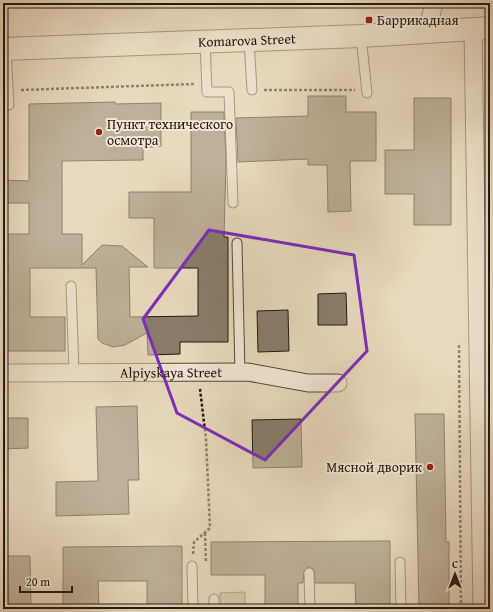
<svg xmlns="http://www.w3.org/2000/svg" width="493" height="612" font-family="'Gentium Book Plus',serif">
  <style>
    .green { fill: #c7b9a1; stroke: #746859 }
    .building { fill: #897d6b; stroke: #211811 }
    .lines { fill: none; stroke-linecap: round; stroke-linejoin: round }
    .service-casing { stroke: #53483c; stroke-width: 11 }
    .minor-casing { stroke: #53483c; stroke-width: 19 }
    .tertiary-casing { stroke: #53483c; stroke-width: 24 }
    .path { stroke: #211811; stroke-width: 2.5; stroke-dasharray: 3 2; stroke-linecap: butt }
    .service { stroke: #f1e7d5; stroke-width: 9 }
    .minor { stroke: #f1e7d5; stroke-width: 17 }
    .tertiary { stroke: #f1e7d5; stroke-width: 22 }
    .marked { fill: none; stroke: #7b2cbf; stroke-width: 3; stroke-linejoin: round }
    .poi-dot { fill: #8f2418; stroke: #f1e7d5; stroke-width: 1.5 }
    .labels { text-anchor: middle; stroke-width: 4; stroke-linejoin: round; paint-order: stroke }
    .poi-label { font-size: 14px; fill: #211811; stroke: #f1e7d5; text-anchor: start }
    .street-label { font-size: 14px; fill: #211811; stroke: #f1e7d5 }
  </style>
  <rect width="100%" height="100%" fill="#e9dabf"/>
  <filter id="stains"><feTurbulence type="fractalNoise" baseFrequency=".005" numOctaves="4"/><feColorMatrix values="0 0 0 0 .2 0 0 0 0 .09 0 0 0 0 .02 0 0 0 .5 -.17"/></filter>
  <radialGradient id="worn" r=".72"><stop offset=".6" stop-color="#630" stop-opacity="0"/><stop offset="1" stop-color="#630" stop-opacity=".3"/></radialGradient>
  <polygon class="green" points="245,592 245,609 221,609 220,593"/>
  <g class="building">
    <polygon points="308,96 346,96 346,112 376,112 376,161 350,161 351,211 328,212 327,165 308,165 308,159 238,162 236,118 308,116"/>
    <polygon points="414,98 451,98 451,225 414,225 414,194 385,194 385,150 414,150"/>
    <polygon points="115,102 115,104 161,103 161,146 143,148 143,160 62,161 62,234 82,234 82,265 102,245 122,246 148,267 129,267 130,317 198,316 198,268 154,268 154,218 129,218 129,192 191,192 191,112 224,112 226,162 224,237 228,237 228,342 180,342 180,354 148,355 147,333 125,345 113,347 102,343 98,339 96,268 30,268 30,317 65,317 65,351 3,351 3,234 29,234 29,203 3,203 3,180 29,181 29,104"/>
    <polygon points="346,293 347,325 318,325 318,294"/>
    <polygon points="288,310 289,351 258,352 257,311"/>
    <polygon points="137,406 139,480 128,480 129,514 56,516 56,482 98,481 96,407"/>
    <polygon points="415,414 444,414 446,542 449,542 449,609 419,609"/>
    <polygon points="3,418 28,418 28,448 3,449"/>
    <polygon points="301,419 302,467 253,468 252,420"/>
    <polygon points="390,541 390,609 356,609 355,583 315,583 314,570 309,567 304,571 303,583 298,583 298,609 265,609 265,575 211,575 211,542"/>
    <polygon points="182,546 182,609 147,609 147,581 98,581 99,609 63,609 63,547"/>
    <polygon points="3,556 30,556 31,609 3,609"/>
  </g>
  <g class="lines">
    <g class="service-casing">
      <g id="service">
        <polyline points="361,36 367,93"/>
        <polyline points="249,40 252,90"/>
        <polyline points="205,41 207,92 229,92 233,203"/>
        <polyline points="6,49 9,105"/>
        <polyline points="237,243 240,372"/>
        <polyline points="71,286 74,372"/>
        <polyline points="400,562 401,609"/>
        <polyline points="192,566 193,609"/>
        <polyline points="309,573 310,609"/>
        <polyline points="214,599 214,609"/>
      </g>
    </g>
    <g class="minor-casing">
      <g id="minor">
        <polyline points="473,29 482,609"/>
        <polyline points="427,32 434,3"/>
        <path id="s1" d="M3,373L248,372L308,383H338"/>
      </g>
    </g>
    <g class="tertiary-casing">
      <g id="tertiary">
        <path id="s2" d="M3,49L361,36L490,28"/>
      </g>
    </g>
    <g class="path">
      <polyline points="21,90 194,84"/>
      <polyline points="264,90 355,90"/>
      <polyline points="459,345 461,609"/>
      <polyline points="205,533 206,563"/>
      <polyline points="193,554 194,542 210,528 206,439 200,389"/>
    </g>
    <use href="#service" class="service"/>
    <use href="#minor" class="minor"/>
    <use href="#tertiary" class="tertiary"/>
  </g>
  <path d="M0 0H493V612H0ZM209,230L354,255L367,351L265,460L177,413L143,319Z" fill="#e9dabf" fill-opacity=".55" fill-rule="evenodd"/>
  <path class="marked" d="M209,230L354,255L367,351L265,460L177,413L143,319Z"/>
  <g class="poi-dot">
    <rect x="365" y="16" width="8" height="8" rx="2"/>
    <circle cx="99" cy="132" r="4"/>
    <circle cx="430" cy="467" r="4"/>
  </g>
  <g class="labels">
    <g class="poi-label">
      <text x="377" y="25">Баррикадная</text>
      <text x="107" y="129">Пункт технического<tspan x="107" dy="16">осмотра</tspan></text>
      <text x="422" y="472" text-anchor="end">Мясной дворик</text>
    </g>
    <g class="street-label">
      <text dy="5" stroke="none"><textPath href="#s2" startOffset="244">Komarova Street</textPath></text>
      <text dy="5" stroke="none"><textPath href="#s1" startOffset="168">Alpiyskaya Street</textPath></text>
    </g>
  </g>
  <rect width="493" height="612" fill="none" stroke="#e9dabf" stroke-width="16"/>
  <rect x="4" y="4" width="485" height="604" fill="none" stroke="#211811" stroke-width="2"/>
  <rect x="8" y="8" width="477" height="596" fill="none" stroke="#211811"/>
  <g transform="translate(455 574)" stroke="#f1e7d5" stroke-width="3" paint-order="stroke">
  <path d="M0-3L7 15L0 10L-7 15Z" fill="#211811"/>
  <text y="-6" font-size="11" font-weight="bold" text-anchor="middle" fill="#211811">С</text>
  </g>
  <path d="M20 586v6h52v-6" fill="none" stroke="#211811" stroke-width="2"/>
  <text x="26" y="586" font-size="12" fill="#211811" stroke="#f1e7d5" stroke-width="3" paint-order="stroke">20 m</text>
  <rect width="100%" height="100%" filter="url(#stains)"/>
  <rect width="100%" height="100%" fill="url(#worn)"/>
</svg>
